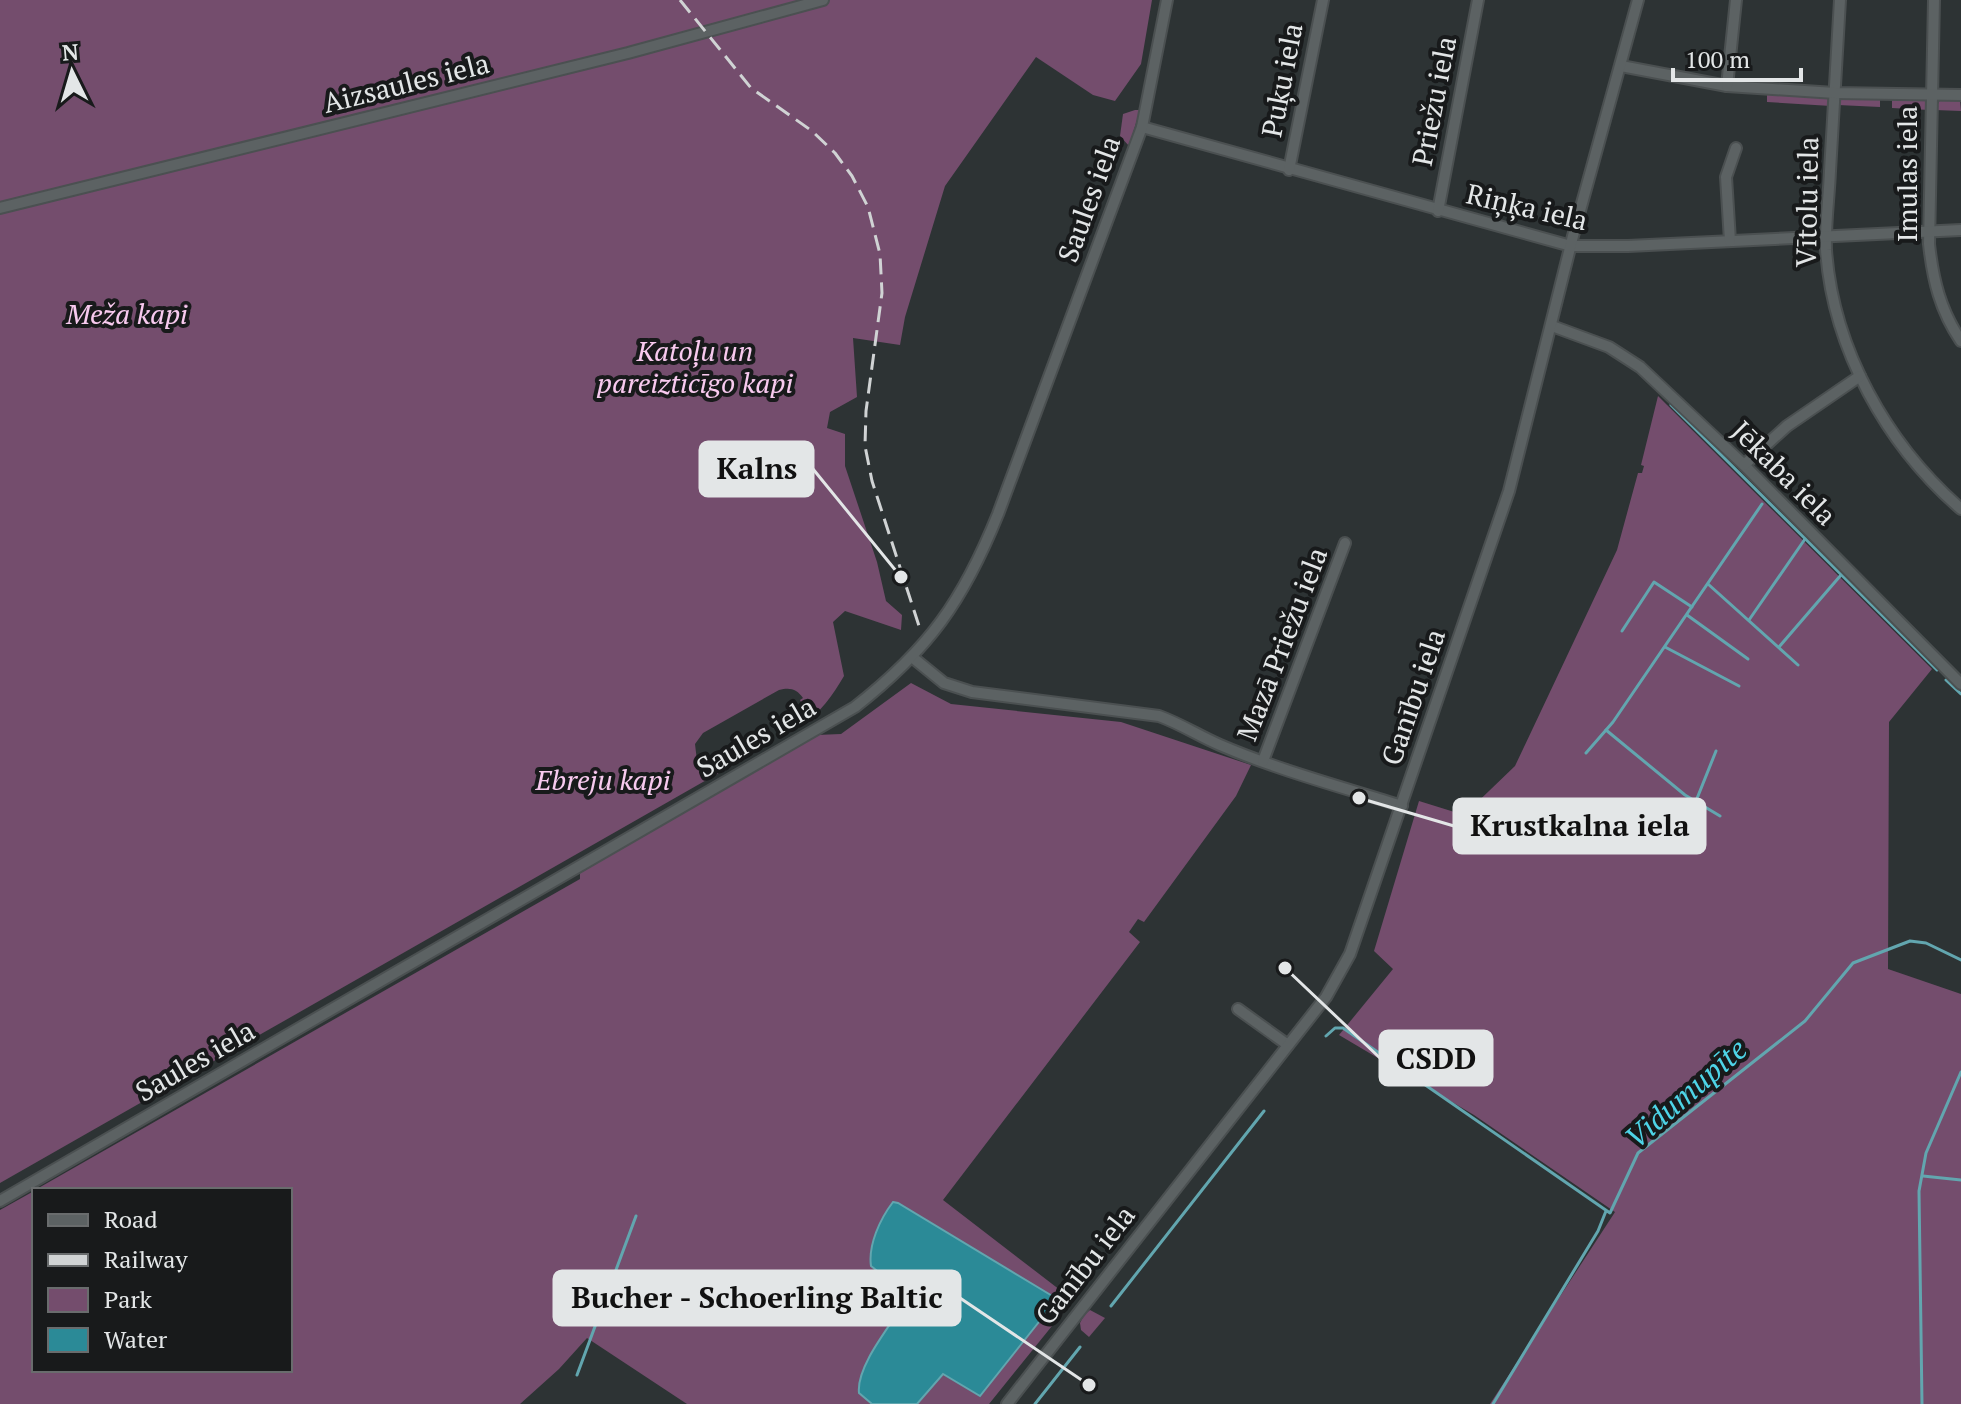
<svg xmlns="http://www.w3.org/2000/svg" width="1961" height="1404" font-family="'PT Serif',serif">
  <style>
    .green { fill: #744d6d }
    .water { fill: #2b8a97; stroke: #62a6af; stroke-width: 2 }
    .lines { fill: none; stroke-linecap: round; stroke-linejoin: round }
    .stream { stroke: #62a6af; stroke-width: 3 }
    .minor-casing { stroke: #4b5051; stroke-width: 14 }
    .minor { stroke: #5c6263; stroke-width: 10 }
    .rail { stroke: #d0d3d4; stroke-width: 3; stroke-dasharray: 16 8; stroke-linecap: butt }
    .labels { text-anchor: middle; stroke-width: 8; stroke-linejoin: round; paint-order: stroke }
    .street-label { font-size: 28px; fill: #e3e6e7; stroke: #181a1b }
    .park-label { font-size: 28px; font-style: italic; fill: #f8caef; stroke: #181a1b }
    .water-label { font-size: 30px; font-style: italic; fill: #4ed4e7; stroke: #181a1b }
    .leader { fill: none; stroke: #e3e6e7; stroke-width: 3 }
    .callout-dot { fill: #e3e6e7; stroke: #181a1b; stroke-width: 3 }
    .callout { fill: #e3e6e7; stroke: #e3e6e7; stroke-width: 3 }
    .callout-label { font-size: 30px; text-anchor: middle; font-weight: bold; fill: #111 }
  </style>
  <rect width="100%" height="100%" fill="#2d3334"/>
  <g class="green">
    <path d="M0,0H1152L1141,64L1115,101L1093,95L1036,57L945,186L905,317L900,345L853,338L857,397L830,412L827,428L845,434V466L877,562L886,601L902,615L901,630L845,611L833,622L844,676C833,695 820,713 802,725L807,714L800,700L803,698C797,689 790,687 779,690L703,733L695,744L697,761L709,770H724L0,1183Z"/>
    <polygon points="1767,93 1830,97 1831,106 1767,102"/>
    <polygon points="1838,98 1880,99 1880,107 1838,105"/>
    <polygon points="1892,98 1925,99 1929,110 1892,108"/>
    <polygon points="1940,100 1960,100 1961,111 1935,110"/>
    <polygon points="1135,110 1140,110 1129,146 1120,136 1123,114"/>
    <polygon points="1658,396 1932,669 1889,722 1888,969 1961,994 1961,1404 1490,1404 1615,1212 1474,1115 1339,1035 1393,969 1374,951 1419,801 1464,815 1515,766 1617,550 1638,473 1642,473 1644,466 1641,465"/>
    <polygon points="911,683 951,704 1121,722 1251,765 1236,796 1144,922 1138,919 1129,932 1140,942 943,1200 1073,1300 989,1404 687,1404 587,1338 559,1369 520,1404 0,1404 0,1210 34,1191 34,1370 290,1370 290,1190 35,1190 580,879 580,873 816,735 841,734"/>
    <polygon points="1090,1310 1105,1318 1089,1337 1081,1330 1080,1323 1084,1315"/>
  </g>
  <path class="water" d="M893,1202L898,1203L1054,1297V1303L980,1396L943,1374L917,1404H872L859,1393C856,1366 891,1325 905,1302L904,1292L871,1266C868,1245 880,1219 893,1202Z"/>
  <g class="lines">
    <g class="stream">
      <polyline points="1671,405 1937,670"/>
      <polyline points="1708,584 1798,665"/>
      <polyline points="1687,615 1748,659"/>
      <polyline points="1749,620 1805,539"/>
      <polyline points="1622,631 1654,582 1692,607"/>
      <polyline points="1665,647 1739,686"/>
      <polyline points="1779,647 1841,575"/>
      <polyline points="1946,680 1961,694"/>
      <polyline points="1606,730 1685,795 1720,816"/>
      <polyline points="1586,753 1613,722 1762,504"/>
      <polyline points="1696,801 1716,751"/>
      <polyline points="1326,1036 1335,1028 1343,1028 1610,1213 1638,1153 1805,1021 1853,963 1910,941 1926,943 1961,960"/>
      <polyline points="1923,1176 1961,1180"/>
      <polyline points="1111,1306 1264,1111"/>
      <polyline points="577,1375 636,1216"/>
      <polyline points="1035,1404 1080,1347"/>
      <polyline points="1493,1404 1598,1231 1606,1211"/>
      <polyline points="1922,1404 1919,1191 1926,1153 1961,1072"/>
    </g>
    <g class="minor-casing">
      <g id="minor">
        <path d="M1840,0C1837,57 1833,114 1830,171C1829,197 1825,224 1826,250C1833,349 1887,445 1961,509"/>
        <path d="M1934,0L1929,244C1933,280 1940,310 1961,341"/>
        <polyline points="1621,66 1727,86 1835,93 1961,95"/>
        <polyline points="1727,86 1736,0"/>
        <polyline points="1142,127 1571,246 1628,246 1961,230"/>
        <polyline points="1289,170 1323,0"/>
        <polyline points="0,208 628,53 823,0"/>
        <polyline points="1438,211 1478,0"/>
        <polyline points="1730,241 1726,177 1736,148"/>
        <polyline points="1552,326 1609,347 1640,367 1744,465 1961,684"/>
        <polyline points="1744,465 1787,426 1860,376"/>
        <path d="M912,657L944,683L972,692L1159,716C1181,724 1199,736 1220,745C1278,770 1342,787 1402,806"/>
        <polyline points="1263,761 1345,543"/>
        <polyline points="1238,1009 1288,1045"/>
        <path d="M0,1201L855,707C929,649 963,601 998,514L1142,127L1167,0"/>
        <polyline points="1007,1404 1326,997 1350,954 1509,491 1573,236 1638,0"/>
      </g>
    </g>
    <use href="#minor" class="minor"/>
    <polyline class="rail" points="680,0 751,88 812,131 835,153 852,176 868,207 880,254 882,293 866,411 865,446 872,481 920,629"/>
  </g>
  <g class="labels">
    <g class="street-label">
      <text transform="translate(1282 80) rotate(-79)" y="10">Puķu iela</text>
      <text transform="translate(406 83) rotate(-14)" y="10">Aizsaules iela</text>
      <text transform="translate(1434 101) rotate(-79)" y="10">Priežu iela</text>
      <text transform="translate(1907 174) rotate(-90)" y="10">Imulas iela</text>
      <text transform="translate(1089 199) rotate(-70)" y="10">Saules iela</text>
      <text transform="translate(1807 202) rotate(-89)" y="10">Vītolu iela</text>
      <text transform="translate(1527 207) rotate(13)" y="10">Riņķa iela</text>
      <text transform="translate(1784 473) rotate(45)" y="10">Jēkaba iela</text>
      <text transform="translate(1282 644) rotate(-69)" y="10">Mazā Priežu iela</text>
      <text transform="translate(1413 697) rotate(-71)" y="10">Ganību iela</text>
      <text transform="translate(756 737) rotate(-30)" y="10">Saules iela</text>
      <text transform="translate(195 1061) rotate(-30)" y="10">Saules iela</text>
      <text transform="translate(1085 1265) rotate(-52)" y="10">Ganību iela</text>
    </g>
    <g class="park-label">
      <text x="127" y="324">Meža kapi</text>
      <text x="695" y="361">Katoļu un<tspan x="695" dy="32">pareizticīgo kapi</tspan></text>
      <text x="603" y="790">Ebreju kapi</text>
    </g>
    <g class="water-label">
      <text transform="translate(1686 1094) rotate(-41)" y="10">Vidumupīte</text>
    </g>
  </g>
  <path class="leader" d="M901 577L813 469M1359 798L1454 826M1285 968L1380 1058M1089 1385L960 1298"/>
  <g class="callout-dot">
    <circle cx="901" cy="577" r="8"/>
    <circle cx="1359" cy="798" r="8"/>
    <circle cx="1285" cy="968" r="8"/>
    <circle cx="1089" cy="1385" r="8"/>
  </g>
  <g class="callout">
    <rect x="700" y="442" width="113" height="54" rx="8"/>
    <rect x="1454" y="799" width="251" height="54" rx="8"/>
    <rect x="1380" y="1031" width="112" height="54" rx="8"/>
    <rect x="554" y="1271" width="406" height="54" rx="8"/>
  </g>
  <g class="callout-label">
    <text x="757" y="479">Kalns</text>
    <text x="1580" y="836">Krustkalna iela</text>
    <text x="1436" y="1069">CSDD</text>
    <text x="757" y="1308">Bucher - Schoerling Baltic</text>
  </g>
  <rect x="32" y="1188" width="260" height="184" fill="#181a1b" stroke="#696c6d" stroke-width="2"/>
  <rect x="48" y="1214" width="40" height="12" fill="#5c6263" stroke="#696c6d" stroke-width="2"/>
  <text x="104" y="1228" font-size="24" fill="#e3e6e7">Road</text>
  <rect x="48" y="1254" width="40" height="12" fill="#d0d3d4" stroke="#696c6d" stroke-width="2"/>
  <text x="104" y="1268" font-size="24" fill="#e3e6e7">Railway</text>
  <rect x="48" y="1288" width="40" height="24" fill="#744d6d" stroke="#696c6d" stroke-width="2"/>
  <text x="104" y="1308" font-size="24" fill="#e3e6e7">Park</text>
  <rect x="48" y="1328" width="40" height="24" fill="#2b8a97" stroke="#696c6d" stroke-width="2"/>
  <text x="104" y="1348" font-size="24" fill="#e3e6e7">Water</text>
  <g transform="translate(72 72) rotate(355)" stroke="#181a1b" stroke-width="6" paint-order="stroke">
  <path d="M0-6L14 30L0 20L-14 30Z" fill="#e3e6e7"/>
  <text y="-12" font-size="22" font-weight="bold" text-anchor="middle" fill="#e3e6e7">N</text>
  </g>
  <path d="M1673 68v12h128v-12" fill="none" stroke="#e3e6e7" stroke-width="4"/>
  <text x="1685" y="68" font-size="24" fill="#e3e6e7" stroke="#181a1b" stroke-width="6" paint-order="stroke">100 m</text>
</svg>
